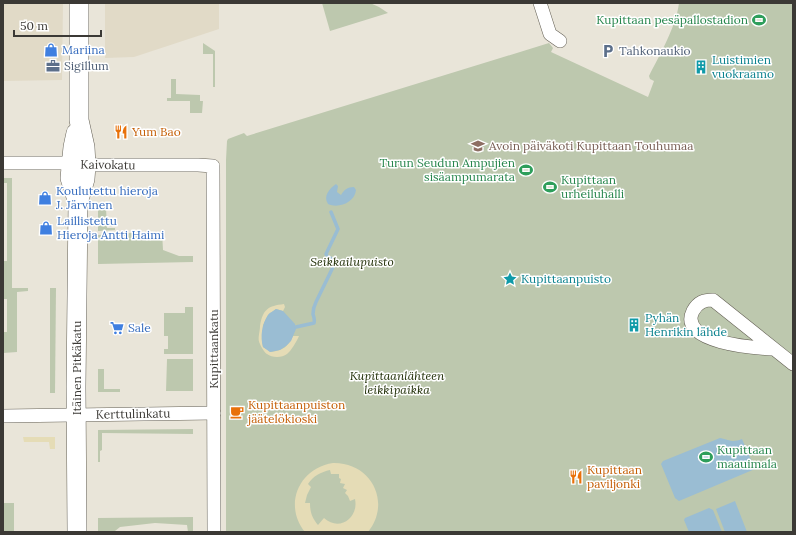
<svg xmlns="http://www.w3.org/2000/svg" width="796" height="535" font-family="Lora,serif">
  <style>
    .built { fill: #e1dac7 }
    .green { fill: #bdc8ae }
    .sand { fill: #e5dcb6; fill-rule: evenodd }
    .water { fill: #9abdd3 }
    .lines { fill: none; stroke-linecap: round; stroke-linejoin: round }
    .stream { stroke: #9abdd3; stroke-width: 3.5 }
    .street-casing { stroke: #646055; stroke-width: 14 }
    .secondary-casing { stroke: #646055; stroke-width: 20 }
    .street { stroke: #fff; stroke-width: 13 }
    .secondary { stroke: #fff; stroke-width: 19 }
    .labels { text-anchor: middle; stroke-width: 3; stroke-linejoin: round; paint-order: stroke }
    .leisure-label { font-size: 12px; fill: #27864d; stroke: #fff; text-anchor: end }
    .shop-label { font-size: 12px; fill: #366cbe; stroke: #fff; text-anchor: start }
    .service-label { font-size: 12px; fill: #4e5e75; stroke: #fff; text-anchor: start }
    .culture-label { font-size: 12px; fill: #0d838f; stroke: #fff; text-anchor: start }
    .food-label { font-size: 12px; fill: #c56008; stroke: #fff; text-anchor: start }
    .education-label { font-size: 12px; fill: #785e54; stroke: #fff; text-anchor: start }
    .street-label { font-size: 12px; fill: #3b3935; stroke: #fff }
    .park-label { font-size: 12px; font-style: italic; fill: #212f07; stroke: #fff }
  </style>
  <rect width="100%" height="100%" fill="#e9e5d9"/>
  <g class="built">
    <polygon points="3,3 63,3 62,80 3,81"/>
    <polygon points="105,3 219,3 219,29 134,57 105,58"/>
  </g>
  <g class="green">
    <polygon points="322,3 370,3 379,7 388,13 330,31"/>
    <path d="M679,3H793V532H226V160L227,141L228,139L244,133L247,136L549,43L553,48L551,52L648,97L654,81L650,79L649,76C660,54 676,27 679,3Z"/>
    <polygon points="203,43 215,51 215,87 213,87 213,54 203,54"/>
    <polygon points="171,79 176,79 176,94 200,95 200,101 203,101 202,113 190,113 190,101 167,101 167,98 171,98"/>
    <polygon points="3,178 12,178 12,288 28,288 28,291 17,292 17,352 3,353 3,332 7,332 7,299 3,299 3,261 7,261 7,183 3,183"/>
    <polygon points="98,208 106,208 107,228 115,228 115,230 98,231"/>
    <polygon points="146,232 162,232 163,250 179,256 193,256 193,262 98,264 98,235"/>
    <polygon points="50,288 56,288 55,393 50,393"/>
    <polygon points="185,307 193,307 193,354 164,354 164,349 168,349 168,336 164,336 164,313 185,313"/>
    <polygon points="167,359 193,359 193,391 166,391"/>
    <polygon points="98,369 104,369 104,389 120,389 120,392 98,392"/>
    <polygon points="193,429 193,434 102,433 102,450 100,451 100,462 98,462 98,430"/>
    <rect x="3" y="503" width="11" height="29"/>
    <polygon points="193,517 193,532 188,532 187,525 155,523 120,527 115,531 112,531 111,532 98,532 98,518"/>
  </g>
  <g class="sand">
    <path d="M284,304L285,307L283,311L276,309L268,315L263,325L262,342L263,347L271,352C283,350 288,347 293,336H299C297,341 291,351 287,354C282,358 272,358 267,354C265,353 261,347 260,344C257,339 260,332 260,326C263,309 268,306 284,304Z"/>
    <polygon points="55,437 55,449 50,449 49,442 24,442 23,437"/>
    <path d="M333,463C371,462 392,502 368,532H305C283,505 299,468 333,463ZM330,470L331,474H339V478L341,479L340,483L345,484L343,488L347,490L345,493L348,496L350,501L355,499C359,518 339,532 324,518L318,525C312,518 310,512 310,503H305L307,495L311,487L308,484C313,476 321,472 330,470Z"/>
  </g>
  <g class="water">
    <path d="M336,184L338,186L337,192L341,195C344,190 347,187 354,187L356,190C355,202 339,209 328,204C323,196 329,189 336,184Z"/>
    <path d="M276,309L283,311L295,324L296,329L291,341L286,346L280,350L270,352L263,347C260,336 262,324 268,315C270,312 274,311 276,309Z"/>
    <path d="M720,438C730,440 732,443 742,439L755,469L679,501L675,498L661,464L663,461Z"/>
    <polygon points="735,501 747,532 725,532 716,509"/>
    <polygon points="709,508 713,510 722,532 689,532 684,520 685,518"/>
  </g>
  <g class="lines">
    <path class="stream" d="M296,327L314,323C315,319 314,318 313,314C313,310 314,306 316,302L335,263V261L327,256L326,254L338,229L331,212"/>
    <g class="street-casing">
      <g id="street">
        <polyline points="540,3 550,34 560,41"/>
        <polyline points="3,163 72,163 97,165 198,165 213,166 214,532"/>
        <path d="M773,349C756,348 677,343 693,311C698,302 704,300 713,300L793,364"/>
        <polyline points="3,416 214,413"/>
      </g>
    </g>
    <g class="secondary-casing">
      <g id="secondary">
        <polyline points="76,133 73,147 70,178 78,203"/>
        <polyline points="77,532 76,387 78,203 85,179 86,165 85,147 79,120 79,3"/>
      </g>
    </g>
    <use href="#street" class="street"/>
    <use href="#secondary" class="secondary"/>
  </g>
  <defs>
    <g id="stadium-bare" transform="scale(1.08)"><path d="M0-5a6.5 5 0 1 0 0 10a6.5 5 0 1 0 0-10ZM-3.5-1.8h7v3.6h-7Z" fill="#2e9e5b" stroke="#fff" stroke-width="2.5" paint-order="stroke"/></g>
    <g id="shop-bare" transform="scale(1.08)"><path d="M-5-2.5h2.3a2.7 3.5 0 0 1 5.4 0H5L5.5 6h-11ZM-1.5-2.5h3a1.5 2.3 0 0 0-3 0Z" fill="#3f7fe0" stroke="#fff" stroke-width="2.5" paint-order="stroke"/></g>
    <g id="parking-bare" transform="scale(1.08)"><path d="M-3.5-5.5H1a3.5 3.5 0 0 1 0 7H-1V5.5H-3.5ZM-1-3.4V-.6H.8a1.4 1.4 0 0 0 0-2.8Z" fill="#5c6f8a" stroke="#fff" stroke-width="2.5" paint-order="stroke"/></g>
    <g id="office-bare" transform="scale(1.08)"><path d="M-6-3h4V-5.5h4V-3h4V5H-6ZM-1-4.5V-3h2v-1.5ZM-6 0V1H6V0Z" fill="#5c6f8a" stroke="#fff" stroke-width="2.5" paint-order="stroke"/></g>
    <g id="building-bare" transform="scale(1.08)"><path d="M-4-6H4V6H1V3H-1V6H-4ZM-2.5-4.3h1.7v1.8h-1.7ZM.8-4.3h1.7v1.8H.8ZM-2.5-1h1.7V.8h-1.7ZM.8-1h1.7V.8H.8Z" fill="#0f9aa8" stroke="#fff" stroke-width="2.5" paint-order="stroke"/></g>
    <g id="restaurant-bare" transform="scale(1.08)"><path d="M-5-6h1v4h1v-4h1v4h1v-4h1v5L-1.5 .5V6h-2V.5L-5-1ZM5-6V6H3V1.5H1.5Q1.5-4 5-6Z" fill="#e8710a" stroke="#fff" stroke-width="2.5" paint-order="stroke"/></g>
    <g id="school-bare" transform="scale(1.08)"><path d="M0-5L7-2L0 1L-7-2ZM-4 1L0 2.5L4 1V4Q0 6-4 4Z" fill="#8d6e63" stroke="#fff" stroke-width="2.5" paint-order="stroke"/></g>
    <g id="sight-bare" transform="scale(1.08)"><path d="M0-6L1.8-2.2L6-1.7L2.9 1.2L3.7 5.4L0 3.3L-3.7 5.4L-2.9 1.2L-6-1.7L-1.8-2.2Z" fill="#0f9aa8" stroke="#fff" stroke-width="2.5" paint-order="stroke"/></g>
    <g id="supermarket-bare" transform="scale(1.08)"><path d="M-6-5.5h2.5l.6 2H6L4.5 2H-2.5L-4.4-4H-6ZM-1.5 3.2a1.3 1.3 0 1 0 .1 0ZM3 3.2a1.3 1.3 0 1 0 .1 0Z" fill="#3f7fe0" stroke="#fff" stroke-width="2.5" paint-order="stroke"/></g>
    <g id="cafe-bare" transform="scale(1.08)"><path d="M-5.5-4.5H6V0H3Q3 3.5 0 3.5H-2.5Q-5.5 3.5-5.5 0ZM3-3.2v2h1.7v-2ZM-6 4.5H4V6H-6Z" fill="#e8710a" stroke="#fff" stroke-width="2.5" paint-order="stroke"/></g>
  </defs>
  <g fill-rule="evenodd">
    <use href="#stadium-bare" x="759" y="20"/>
    <use href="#shop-bare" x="51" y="50"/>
    <use href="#parking-bare" x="608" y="51"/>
    <use href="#office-bare" x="53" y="66"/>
    <use href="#building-bare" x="701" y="67"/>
    <use href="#restaurant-bare" x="121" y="132"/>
    <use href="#school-bare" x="478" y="146"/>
    <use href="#stadium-bare" x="526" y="170"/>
    <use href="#stadium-bare" x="550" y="187"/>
    <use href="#shop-bare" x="45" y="198"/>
    <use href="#shop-bare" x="46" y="228"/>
    <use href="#sight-bare" x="510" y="279"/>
    <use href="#building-bare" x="634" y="325"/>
    <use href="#supermarket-bare" x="117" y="328"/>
    <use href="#cafe-bare" x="237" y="412"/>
    <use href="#stadium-bare" x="706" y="457"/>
    <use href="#restaurant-bare" x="576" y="477"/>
  </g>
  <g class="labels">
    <g class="leisure-label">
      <text x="748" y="24">Kupittaan pesäpallostadion</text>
      <text x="515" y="167">Turun Seudun Ampujien<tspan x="515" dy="14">sisäampumarata</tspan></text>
      <text x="561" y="184" text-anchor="start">Kupittaan<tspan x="561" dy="14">urheiluhalli</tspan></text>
      <text x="717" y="454" text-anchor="start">Kupittaan<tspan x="717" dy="14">maauimala</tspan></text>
    </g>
    <g class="shop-label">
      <text x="62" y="54">Mariina</text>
      <text x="56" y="195">Koulutettu hieroja<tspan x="56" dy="14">J. Järvinen</tspan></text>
      <text x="57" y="225">Laillistettu<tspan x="57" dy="14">Hieroja Antti Haimi</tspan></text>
      <text x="128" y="332">Sale</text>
    </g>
    <g class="service-label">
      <text x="619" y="55">Tahkonaukio</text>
      <text x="64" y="70">Sigillum</text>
    </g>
    <g class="culture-label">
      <text x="712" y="64">Luistimien<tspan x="712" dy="14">vuokraamo</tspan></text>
      <text x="521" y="283">Kupittaanpuisto</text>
      <text x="645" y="322">Pyhän<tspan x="645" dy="14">Henrikin lähde</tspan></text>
    </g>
    <g class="food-label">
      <text x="132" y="136">Yum Bao</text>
      <text x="248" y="409">Kupittaanpuiston<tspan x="248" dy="14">jäätelökioski</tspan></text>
      <text x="587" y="474">Kupittaan<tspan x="587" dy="14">paviljonki</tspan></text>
    </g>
    <g class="education-label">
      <text x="489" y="150">Avoin päiväkoti Kupittaan Touhumaa</text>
    </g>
    <g class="street-label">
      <text transform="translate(108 165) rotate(1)" y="4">Kaivokatu</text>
      <text transform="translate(214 349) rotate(-90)" y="4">Kupittaankatu</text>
      <text transform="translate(77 368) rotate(-90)" y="4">Itäinen Pitkäkatu</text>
      <text transform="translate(133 414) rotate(-1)" y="4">Kerttulinkatu</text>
    </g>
    <g class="park-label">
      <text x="352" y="266">Seikkailupuisto</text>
      <text x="397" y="380">Kupittaanlähteen<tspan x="397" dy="14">leikkipaikka</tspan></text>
    </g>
  </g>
  <rect width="796" height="535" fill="none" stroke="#3b3935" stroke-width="8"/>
  <path d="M14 30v6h87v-6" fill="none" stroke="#3b3935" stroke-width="2"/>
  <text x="20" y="30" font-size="12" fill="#3b3935" stroke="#ffffff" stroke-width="3" paint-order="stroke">50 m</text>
</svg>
